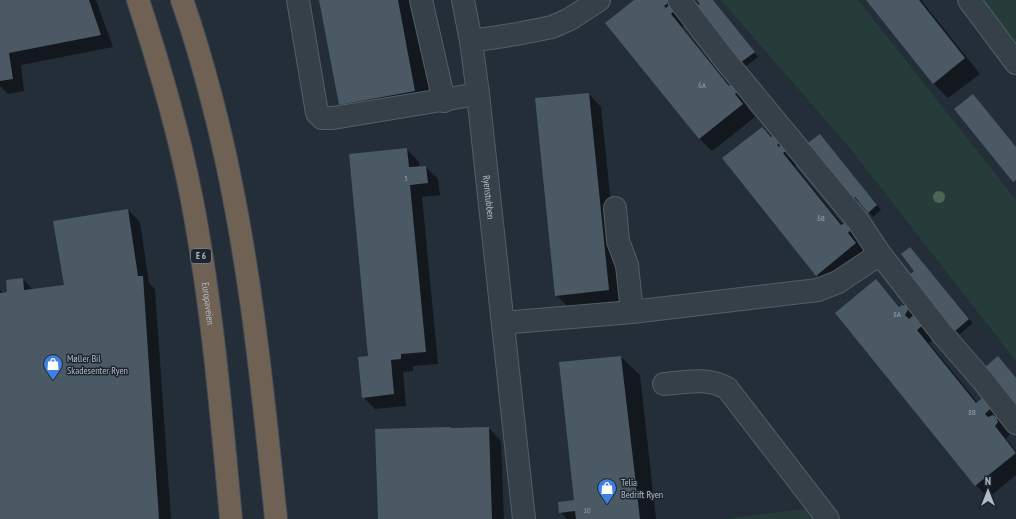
<svg xmlns="http://www.w3.org/2000/svg" width="1016" height="519" font-family="'PT Sans Narrow',sans-serif">
  <style>
    .green { fill: #263c3b }
    .shadow { fill: #0007 }
    .building { fill: #4b5964 }
    .lines { fill: none; stroke-linecap: round; stroke-linejoin: round }
    .minor-casing { stroke: #545e67; stroke-width: 24 }
    .highway-casing { stroke: #414b54; stroke-width: 24 }
    .minor { stroke: #364049; stroke-width: 22 }
    .highway { stroke: #6f6154; stroke-width: 22 }
    .tree { fill: #4a6756 }
    .labels { text-anchor: middle; stroke-width: 3; stroke-linejoin: round; paint-order: stroke }
    .number-label { font-size: 8px; fill: #98a2ad }
    .shield { fill: #1c252e; stroke: #848e98; stroke-width: 1 }
    .shield-label { font-size: 9px; font-weight: bold; fill: #b1bbc5 }
    .street-label { font-size: 10px; fill: #b1bbc5; stroke: #1c252e }
    .poi-label { font-size: 10px; fill: #b1bbc5; stroke: #1c252e; text-anchor: start }
  </style>
  <rect width="100%" height="100%" fill="#232e38"/>
  <g class="green">
    <polygon points="721,0 858,0 1016,200 1016,361 849,147"/>
    <polygon points="985,0 1016,0 1016,47 980,5"/>
    <polygon points="806,509 814,519 724,519"/>
  </g>
  <g class="shadow">
    <polygon points="0,0 96,0 113,47 21,65 24,91 8,94 0,86"/>
    <polygon points="320,0 413,0 433,109 358,123 339,105"/>
    <polygon points="635,0 668,0 679,11 687,23 682,27 730,86 735,84 750,104 747,107 755,117 712,151 700,139 606,23"/>
    <polygon points="698,0 713,0 758,57 745,67 697,8 701,4"/>
    <polygon points="867,0 921,0 980,74 948,98 933,83"/>
    <polygon points="589,94 601,107 621,302 569,308 556,295"/>
    <polygon points="762,128 772,137 775,136 799,163 795,166 843,225 847,224 863,241 860,246 868,256 829,287 817,275"/>
    <polygon points="824,139 881,210 873,217 859,201 855,204"/>
    <polygon points="407,149 419,162 419,167 426,167 438,179 440,195 422,197 438,364 413,366 413,371 403,372 406,406 375,409 363,397"/>
    <polygon points="128,210 140,222 149,283 155,289 171,519 0,519 0,290 3,293 8,293 23,279 33,290 66,286"/>
    <polygon points="910,248 973,323 960,334 955,330 916,271"/>
    <polygon points="876,281 900,307 907,308 938,336 929,343 978,403 985,397 1005,419 1001,423 1008,430 1010,434 1006,439 1016,451 1016,475 988,498 976,485 836,313"/>
    <polygon points="621,357 640,375 656,519 567,519 560,512 575,501"/>
    <polygon points="450,428 451,429 489,428 501,441 504,519 379,519"/>
  </g>
  <g class="building">
    <polygon points="0,0 89,0 101,35 9,53 13,79 0,81"/>
    <polygon points="319,0 398,0 415,91 339,105"/>
    <polygon points="634,0 668,0 667,4 664,6 666,8 670,4 675,10 671,14 729,86 731,84 738,91 735,94 743,104 699,139 605,23"/>
    <polygon points="697,0 713,0 755,52 740,63 695,8 700,4"/>
    <polygon points="866,0 919,0 965,58 933,84"/>
    <polygon points="589,93 609,290 555,296 535,98"/>
    <polygon points="973,94 1016,147 1016,180 1013,182 954,109"/>
    <polygon points="762,127 771,137 774,135 779,143 777,145 779,147 782,144 787,150 783,153 841,225 845,223 851,229 848,233 856,243 816,276 722,158"/>
    <polygon points="820,134 877,205 868,213 855,197 850,201 805,145"/>
    <polygon points="407,148 409,167 426,166 428,183 410,185 426,352 401,354 401,359 391,360 394,394 362,398 358,357 368,356 349,154"/>
    <polygon points="128,209 138,276 143,276 159,519 0,519 0,293 7,292 6,280 23,278 24,290 64,285 53,221"/>
    <polygon points="910,247 969,319 955,331 909,275 914,271 901,254"/>
    <polygon points="876,279 899,307 902,305 907,306 908,310 905,315 909,319 917,312 926,323 917,330 976,403 985,396 993,406 985,414 988,417 993,415 996,417 998,422 995,426 1016,453 975,486 835,313"/>
    <polygon points="621,356 640,519 576,519 575,511 559,513 558,502 574,500 559,362"/>
    <polygon points="998,356 1016,378 1016,407 984,368"/>
    <polygon points="450,427 450,428 489,427 492,519 378,519 375,429"/>
  </g>
  <g class="lines">
    <g class="minor-casing">
      <g id="minor">
        <polyline points="298,0 317,113 322,118 333,118 478,94"/>
        <polyline points="421,0 444,101"/>
        <path id="s1" d="M463,0L471,41L478,94L524,519"/>
        <polyline points="679,0 725,60 858,221 880,254 944,336 984,382 1016,423"/>
        <polyline points="969,0 1016,63"/>
        <polyline points="471,41 517,34 552,27 570,19 599,0"/>
        <polyline points="615,208 618,241 627,265 632,312"/>
        <polyline points="503,323 632,312 818,290 838,282 880,254"/>
        <path d="M664,384C686,382 707,377 727,388L828,519"/>
      </g>
    </g>
    <g class="highway-casing">
      <g id="highway">
        <path id="s2" d="M138,0C159,64 178,129 191,195C212,302 221,411 231,519"/>
        <path d="M182,0C194,34 204,69 213,104C248,240 262,380 276,519"/>
      </g>
    </g>
    <use href="#minor" class="minor"/>
    <use href="#highway" class="highway"/>
  </g>
  <circle class="tree" cx="939" cy="197" r="6"/>
  <defs>
    <g id="shop-pin" transform="scale(1)"><path d="M0 17L-7.5 6A9.5 9.5 0 1 1 7.5 6Z" fill="#3f7fe0" stroke="#1c252e"/><path d="M-5-2.5h2.3a2.7 3.5 0 0 1 5.4 0H5L5.5 6h-11ZM-1.5-2.5h3a1.5 2.3 0 0 0-3 0Z" fill="#fff"/></g>
  </defs>
  <g fill-rule="evenodd">
    <use href="#shop-pin" x="53" y="364"/>
    <use href="#shop-pin" x="607" y="488"/>
  </g>
  <g class="labels">
    <g class="number-label">
      <text x="702" y="88">6A</text>
      <text x="406" y="181">5</text>
      <text x="821" y="221">6B</text>
      <text x="897" y="317">8A</text>
      <text x="972" y="415">8B</text>
      <text x="587" y="513">10</text>
    </g>
    <rect class="shield" x="191" y="249" width="20" height="14" rx="3"/>
    <g class="shield-label">
      <text x="201" y="259">E 6</text>
    </g>
    <g class="street-label">
      <text dy="4" stroke="none"><textPath href="#s1" startOffset="199">Ryenstubben</textPath></text>
      <text dy="4" stroke="none"><textPath href="#s2" startOffset="312">Europaveien</textPath></text>
    </g>
    <g class="poi-label">
      <text x="67" y="362">Møller Bil<tspan x="67" dy="12">Skadesenter Ryen</tspan></text>
      <text x="621" y="486">Telia<tspan x="621" dy="12">Bedrift Ryen</tspan></text>
    </g>
  </g>
  <g transform="translate(988 491)" stroke="#1c252e" stroke-width="3" paint-order="stroke">
  <path d="M0-3L7 15L0 10L-7 15Z" fill="#b1bbc5"/>
  <text y="-6" font-size="11" font-weight="bold" text-anchor="middle" fill="#b1bbc5">N</text>
  </g>
</svg>
